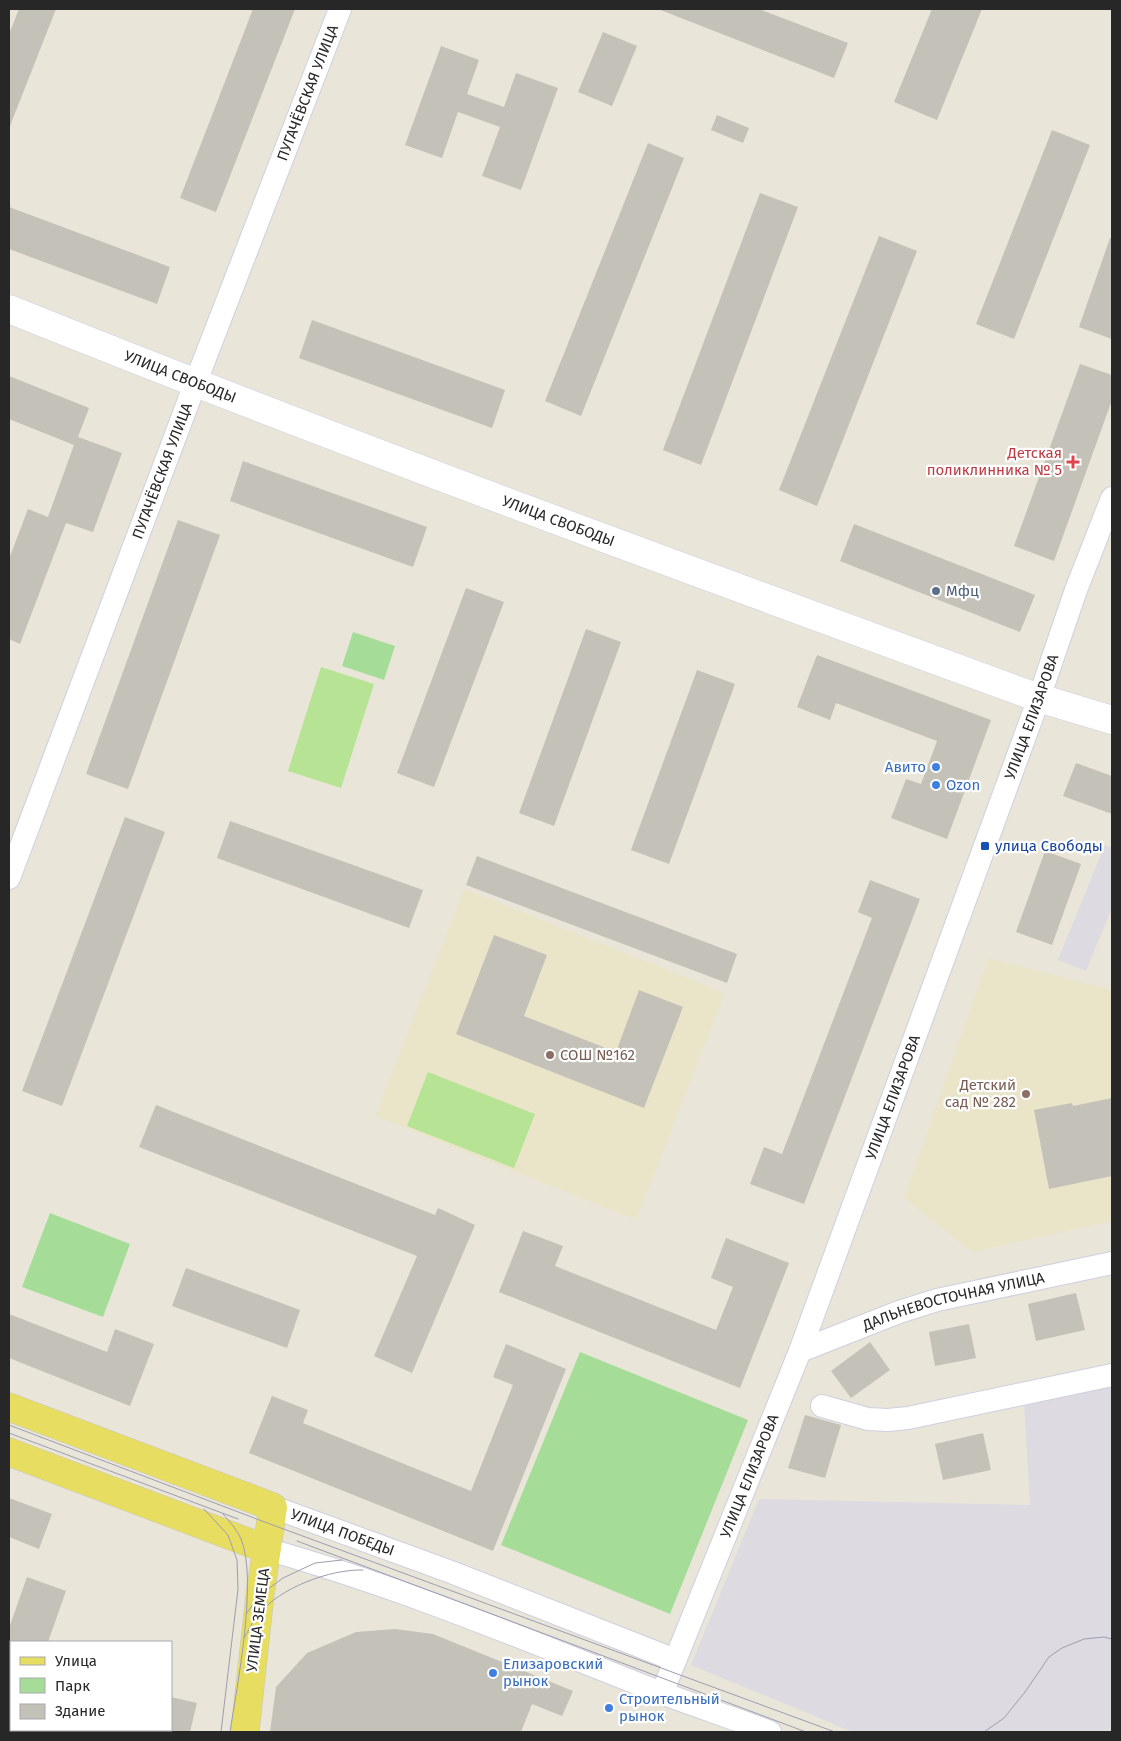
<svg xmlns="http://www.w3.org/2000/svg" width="1121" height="1741" font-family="'Fira Sans',sans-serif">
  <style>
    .industrial { fill: #dddae2 }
    .education { fill: #eae5c9 }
    .green { fill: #a5dd98 }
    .pitch { fill: #b6e494 }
    .building { fill: #c4c1b9 }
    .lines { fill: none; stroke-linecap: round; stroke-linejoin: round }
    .minor-casing { stroke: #cfcfe0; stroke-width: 24 }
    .tertiary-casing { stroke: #cfcfe0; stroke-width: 29 }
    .primary-casing { stroke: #c7c7c7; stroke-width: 29 }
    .minor { stroke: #fff; stroke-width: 22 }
    .tertiary { stroke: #fff; stroke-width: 28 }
    .primary { stroke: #e7dd60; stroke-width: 28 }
    .tram { stroke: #9d9db1; stroke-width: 1 }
    .health-dot { fill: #e0444e; stroke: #fff; stroke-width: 2 }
    .service-dot { fill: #5c6f8a; stroke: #fff; stroke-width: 2 }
    .shop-dot { fill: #3f7fe0; stroke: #fff; stroke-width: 2 }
    .transit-dot { fill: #1a4fb4; stroke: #fff; stroke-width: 2 }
    .education-dot { fill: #8d6e63; stroke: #fff; stroke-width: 2 }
    .labels { text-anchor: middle; stroke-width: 4.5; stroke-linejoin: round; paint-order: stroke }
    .street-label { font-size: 15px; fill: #272727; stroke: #fff }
    .health-label { font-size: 15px; fill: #be3a42; stroke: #fff; text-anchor: end }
    .service-label { font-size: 15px; fill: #4e5e75; stroke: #fff; text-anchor: start }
    .shop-label { font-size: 15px; fill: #366cbe; stroke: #fff; text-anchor: start }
    .transit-label { font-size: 15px; fill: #164399; stroke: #fff; text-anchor: start }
    .education-label { font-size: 15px; fill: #785e54; stroke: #fff; text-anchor: start }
  </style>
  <rect width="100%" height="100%" fill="#e9e5d9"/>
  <g class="industrial">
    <polygon points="1105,845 1112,848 1112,907 1086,971 1058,960"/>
    <polygon points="1112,1385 1112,1732 853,1732 691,1665 759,1499 1030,1505 1024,1402"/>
  </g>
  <g class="education">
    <polygon points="464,889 725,993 636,1220 375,1116"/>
    <polygon points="988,958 1112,990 1112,1221 972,1252 904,1198"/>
  </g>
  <g class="green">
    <polygon points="353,632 395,646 384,680 342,666"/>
    <polygon points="50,1213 130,1244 103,1317 22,1287"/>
    <polygon points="580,1352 748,1420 670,1614 501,1545"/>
  </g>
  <g class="pitch">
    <polygon points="321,667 374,684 341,788 288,771"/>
    <polygon points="428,1072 535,1114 514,1168 407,1126"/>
  </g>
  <g class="building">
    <polygon points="19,9 56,9 10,126 9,34"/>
    <polygon points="253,9 295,9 216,212 180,198"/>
    <polygon points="658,9 759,9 848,43 834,78"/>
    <polygon points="932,9 982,9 937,120 894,102"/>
    <polygon points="603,32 637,46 612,106 578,92"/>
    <polygon points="441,46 479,60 467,94 504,107 516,73 558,88 521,190 482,176 500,127 458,112 442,158 405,145"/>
    <polygon points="717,115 749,128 743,143 711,130"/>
    <polygon points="1052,130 1090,145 1014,339 976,324"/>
    <polygon points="648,143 684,158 581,416 545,401"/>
    <polygon points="760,193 798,207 701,465 663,450"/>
    <polygon points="9,207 170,267 157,304 9,249"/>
    <polygon points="879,236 917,251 817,506 779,490"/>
    <polygon points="1110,238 1112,238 1112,339 1079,327"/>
    <polygon points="312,320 505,390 492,428 299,358"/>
    <polygon points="1080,364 1112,375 1112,400 1054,561 1014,546"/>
    <polygon points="9,376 89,408 78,437 122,453 93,532 66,523 20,644 9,639 9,559 28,509 48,517 74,445 9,419"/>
    <polygon points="243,461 427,527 413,567 230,501"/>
    <polygon points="178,520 220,535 128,789 86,774"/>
    <polygon points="854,524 1035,595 1020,632 840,561"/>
    <polygon points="466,588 504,602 434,787 397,773"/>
    <polygon points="586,629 621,642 554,826 519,813"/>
    <polygon points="817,655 991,720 947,839 891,818 906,779 921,784 937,741 836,703 830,720 797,707"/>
    <polygon points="697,670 735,684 669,864 631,850"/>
    <polygon points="1076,763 1112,776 1112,814 1063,796"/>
    <polygon points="125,817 165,832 62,1106 22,1091"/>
    <polygon points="230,821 423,890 409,928 217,858"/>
    <polygon points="1045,851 1081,864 1052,945 1016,932"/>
    <polygon points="477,856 737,954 727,983 466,885"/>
    <polygon points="870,880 920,899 804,1204 750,1184 764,1147 782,1154 872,918 858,912"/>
    <polygon points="494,935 547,955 524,1016 616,1052 639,990 683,1007 644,1108 456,1034"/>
    <polygon points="1112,1098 1112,1176 1049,1189 1034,1110 1072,1103 1073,1106"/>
    <polygon points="156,1105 435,1215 438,1208 475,1225 412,1373 374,1356 417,1256 139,1147"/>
    <polygon points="523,1231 563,1246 555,1266 716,1330 733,1287 711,1278 726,1238 789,1263 740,1388 499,1292"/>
    <polygon points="186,1268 300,1310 287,1348 172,1306"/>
    <polygon points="1076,1293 1085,1330 1036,1341 1028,1304"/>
    <polygon points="9,1314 107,1352 115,1329 154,1344 130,1406 9,1358"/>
    <polygon points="969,1324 976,1358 935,1366 929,1332"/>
    <polygon points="870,1342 890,1370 851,1398 831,1371"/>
    <polygon points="506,1344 566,1369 493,1551 249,1453 272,1396 308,1410 303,1423 471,1491 513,1385 493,1377"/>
    <polygon points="805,1415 841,1425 825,1478 788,1468"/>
    <polygon points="983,1433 991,1470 943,1480 935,1444"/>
    <polygon points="9,1498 52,1514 39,1549 9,1537"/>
    <polygon points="27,1577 66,1591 48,1642 9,1642 9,1628"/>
    <polygon points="395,1629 433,1634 573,1691 562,1716 532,1704 521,1732 270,1732 276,1687 307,1653 356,1632"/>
    <polygon points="171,1697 197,1703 190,1732 171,1732"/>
  </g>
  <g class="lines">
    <g class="minor-casing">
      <g id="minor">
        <path id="s1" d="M9,878L195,384L340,9"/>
        <path id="s2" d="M800,1351L899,1312L937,1300L1112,1263"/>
        <polyline points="822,1406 868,1419 888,1420 908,1418 1112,1375"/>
        <path id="s3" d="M273,1507L451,1572L675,1660"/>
        <path d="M266,1549C401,1587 529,1641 659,1692C696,1706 733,1718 770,1732"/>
        <path id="s4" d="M662,1693L800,1351L1039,698L1076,590L1112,498"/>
      </g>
    </g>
    <g class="tertiary-casing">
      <g id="tertiary">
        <path id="s5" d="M9,309C350,446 694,572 1039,698L1112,720"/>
      </g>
    </g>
    <g class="primary-casing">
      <g id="primary">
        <polyline points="9,1407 273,1507 260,1595 245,1732"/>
        <polyline points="9,1452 266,1549"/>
      </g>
    </g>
    <use href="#minor" class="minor"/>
    <use href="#tertiary" class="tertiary"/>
    <use href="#primary" class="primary"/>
    <g class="tram">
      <polyline points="9,1425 270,1524 835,1732"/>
      <polyline points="9,1433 238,1519"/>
      <polyline points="204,1509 228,1535 237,1560 238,1589 221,1732"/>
      <path d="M223,1514C230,1522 237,1530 241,1539C258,1580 237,1686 230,1732"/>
      <polyline points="297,1541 806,1732"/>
      <polyline points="246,1614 260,1595 283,1578 315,1563 342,1560"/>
      <path d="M244,1638C249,1631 252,1621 258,1615C279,1588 330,1569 363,1570"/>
      <polyline points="984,1732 1004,1718 1025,1692 1049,1657 1062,1648 1084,1639 1104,1637 1112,1639"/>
    </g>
  </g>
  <path class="health-dot" d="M1070.5 454.5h5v5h5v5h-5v5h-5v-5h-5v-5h5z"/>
  <circle class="service-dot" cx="936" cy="591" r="5"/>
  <g class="shop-dot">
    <circle cx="936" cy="767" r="5"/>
    <circle cx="936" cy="785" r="5"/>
    <circle cx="493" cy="1673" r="5"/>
    <circle cx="609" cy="1708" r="5"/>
  </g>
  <rect class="transit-dot" x="980" y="841" width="10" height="10" rx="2.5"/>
  <g class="education-dot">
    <circle cx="550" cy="1055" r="5"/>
    <circle cx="1026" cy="1094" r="5"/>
  </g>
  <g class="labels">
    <g class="street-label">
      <text dy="5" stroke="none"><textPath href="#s1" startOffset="840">ПУГАЧЁВСКАЯ УЛИЦА</textPath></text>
      <text dy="5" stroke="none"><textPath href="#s5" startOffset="184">УЛИЦА СВОБОДЫ</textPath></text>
      <text dy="5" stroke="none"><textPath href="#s1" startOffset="435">ПУГАЧЁВСКАЯ УЛИЦА</textPath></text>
      <text dy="5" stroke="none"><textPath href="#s5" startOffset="589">УЛИЦА СВОБОДЫ</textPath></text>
      <text dy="5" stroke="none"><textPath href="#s4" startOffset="1044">УЛИЦА ЕЛИЗАРОВА</textPath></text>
      <text dy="5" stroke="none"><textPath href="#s4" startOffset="639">УЛИЦА ЕЛИЗАРОВА</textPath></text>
      <text dy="5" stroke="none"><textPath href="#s2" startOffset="162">ДАЛЬНЕВОСТОЧНАЯ УЛИЦА</textPath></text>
      <text dy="5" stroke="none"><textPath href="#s4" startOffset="234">УЛИЦА ЕЛИЗАРОВА</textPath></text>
      <text dy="5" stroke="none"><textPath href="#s3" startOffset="74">УЛИЦА ПОБЕДЫ</textPath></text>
      <text transform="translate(258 1620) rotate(-83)" y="5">УЛИЦА ЗЕМЕЦА</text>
    </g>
    <g class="health-label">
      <text x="1062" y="458">Детская<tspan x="1062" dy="17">поликлинника № 5</tspan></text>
    </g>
    <g class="service-label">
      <text x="946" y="596">Мфц</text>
    </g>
    <g class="shop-label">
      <text x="926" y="772" text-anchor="end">Авито</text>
      <text x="946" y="790">Ozon</text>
      <text x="503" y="1669">Елизаровский<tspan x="503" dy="17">рынок</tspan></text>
      <text x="619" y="1704">Строительный<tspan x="619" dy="17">рынок</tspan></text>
    </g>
    <g class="transit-label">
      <text x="995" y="851">улица Свободы</text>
    </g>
    <g class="education-label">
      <text x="560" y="1060">СОШ №162</text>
      <text x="1016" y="1090" text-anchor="end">Детский<tspan x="1016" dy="17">сад № 282</tspan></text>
    </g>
  </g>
  <rect width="1121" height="1741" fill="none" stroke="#272727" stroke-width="20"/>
  <rect x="10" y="1641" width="162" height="90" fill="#ffffff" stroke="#a9a9a9"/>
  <rect x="20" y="1657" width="25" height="8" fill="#e7dd60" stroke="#a9a9a9"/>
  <text x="55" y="1666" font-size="15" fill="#272727">Улица</text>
  <rect x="20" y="1678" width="25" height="15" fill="#a5dd98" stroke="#a9a9a9"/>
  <text x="55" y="1691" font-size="15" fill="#272727">Парк</text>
  <rect x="20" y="1704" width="25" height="15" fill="#c4c1b9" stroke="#a9a9a9"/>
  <text x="55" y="1716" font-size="15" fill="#272727">Здание</text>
</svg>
